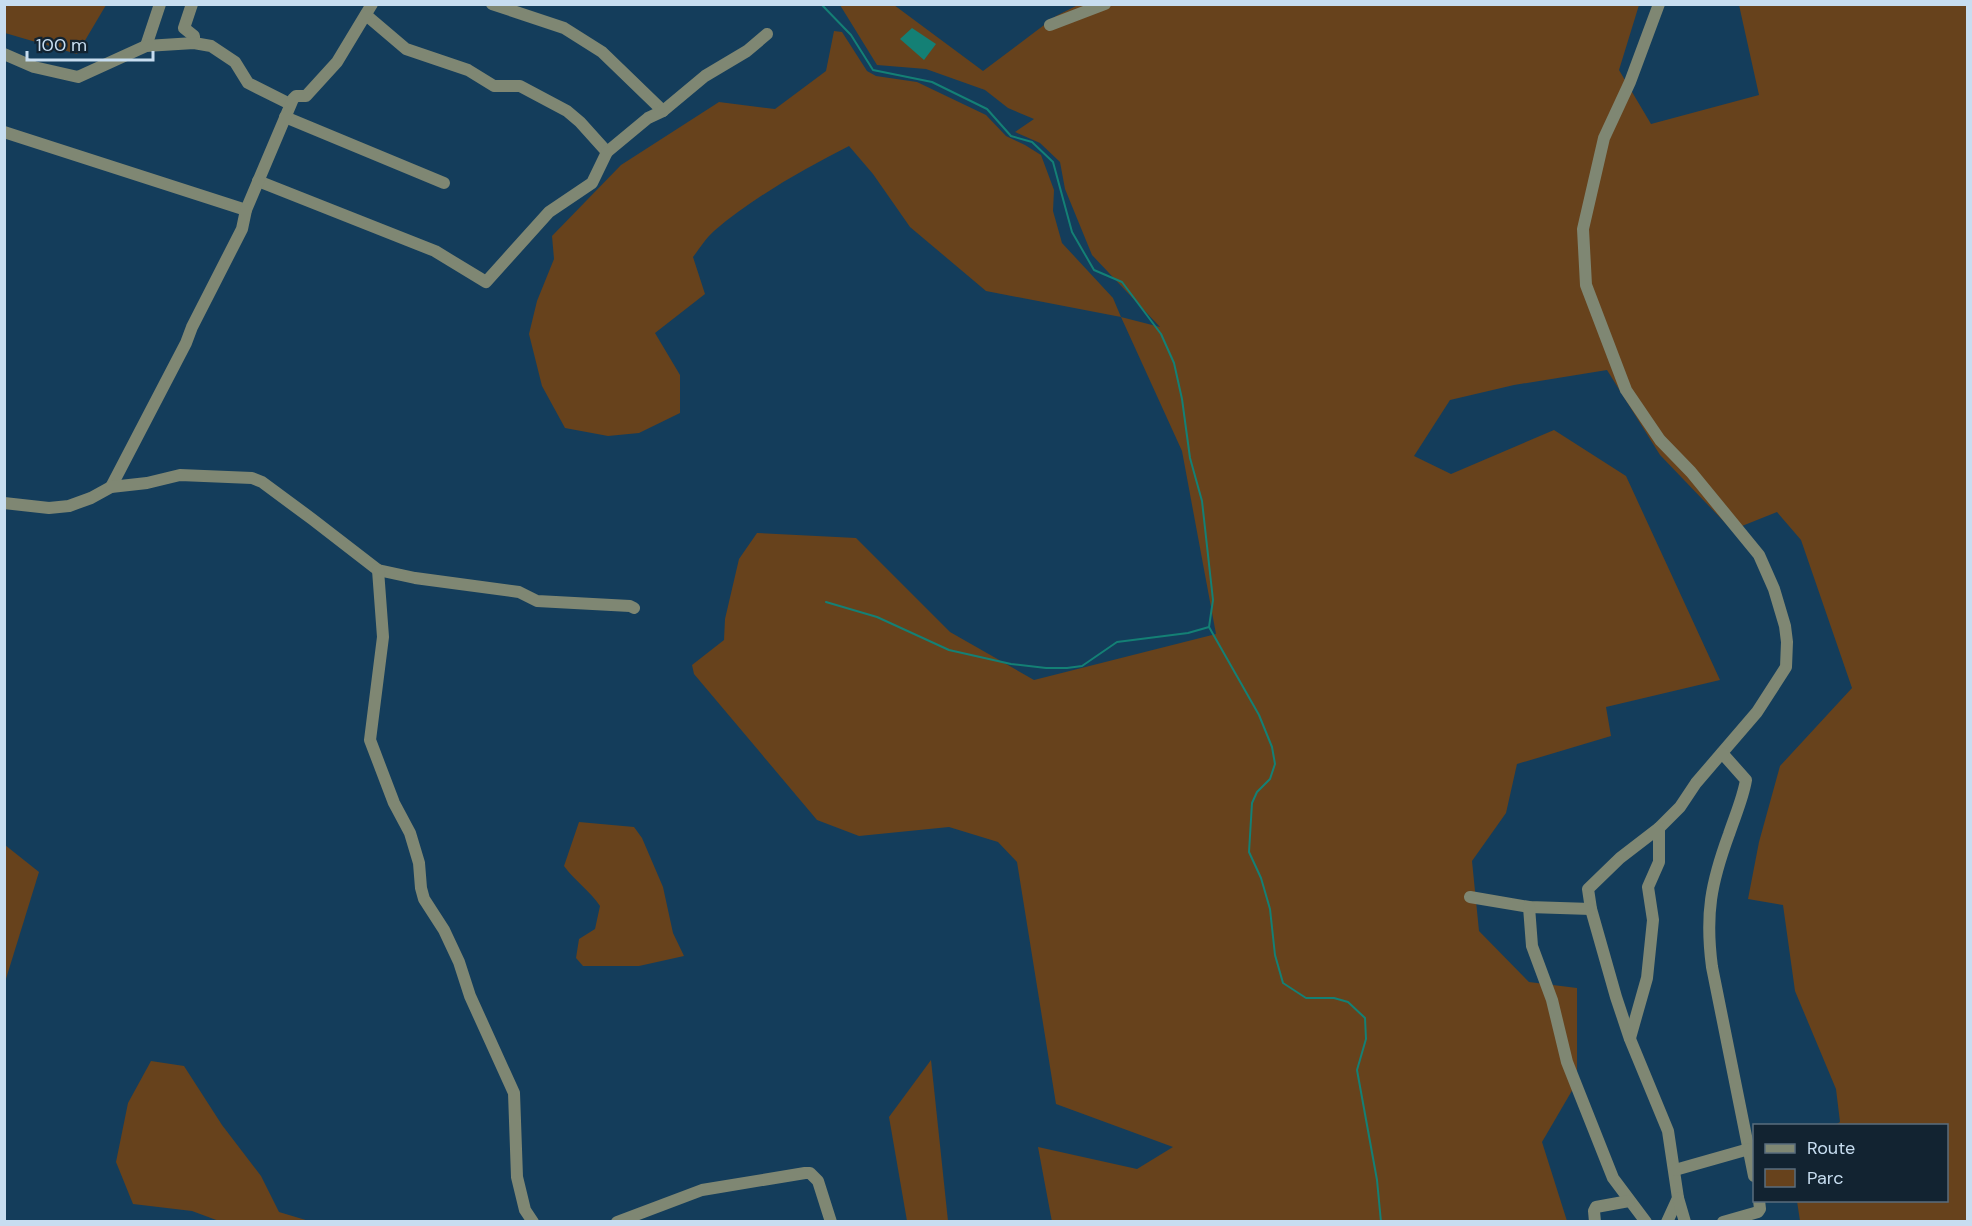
<svg xmlns="http://www.w3.org/2000/svg" width="1972" height="1226" font-family="'DM Sans',sans-serif">
  <style>
    .green { fill: #67421c }
    .water { fill: #148075 }
    .lines { fill: none; stroke-linecap: round; stroke-linejoin: round }
    .stream { stroke: #148075; stroke-width: 2 }
    .minor { stroke: #7f8773; stroke-width: 12 }
  </style>
  <rect width="100%" height="100%" fill="#143d5b"/>
  <g class="green">
    <polygon points="4,5 5,4 106,5 77,54 5,33"/>
    <path d="M840,5H894L983,71L1056,16L1078,5H1639L1619,70L1651,124L1759,95L1739,5H1967V1221H1800L1797,1201L1946,1200V1126L1835,1125L1840,1122L1836,1089L1795,991L1783,905L1748,899L1759,842L1780,766L1852,688L1801,540L1777,512L1732,530L1660,455L1607,370L1514,385L1450,400L1414,456L1451,474L1554,430L1626,476L1720,680L1606,707L1611,736L1517,764L1506,813L1472,861L1479,931L1529,982L1577,988V1082L1542,1142L1567,1221L1052,1222L1038,1147L1137,1169L1173,1147L1056,1104L1017,862L998,842L949,827L859,836L817,820L694,674L692,665L724,640L725,619L739,559L757,533L856,538L950,632L1034,680L1216,634L1182,451L1121,317L986,291L910,227L873,174L849,146C802,170 754,197 714,231C706,238 700,248 693,257L705,294L655,333L680,375V413L639,433L608,436L565,428L542,386L529,334L537,301L554,259L552,236L621,165L719,102L775,109L826,71L834,31L842,32L867,71L876,76L917,82L986,115L1006,136L1025,145L1041,155L1054,190L1053,211L1062,243L1113,298L1121,317L1160,327L1092,255L1065,189L1060,162L1040,143L1015,132L1034,119L1008,108L985,90L926,69L877,65Z"/>
    <path d="M579,822L634,827L642,838L663,887L673,933L684,956L639,966H583L576,958L579,939L595,929L600,906C590,891 575,881 564,866Z"/>
    <polygon points="5,845 39,872 5,982"/>
    <polygon points="931,1060 948,1221 907,1221 889,1117"/>
    <polygon points="151,1061 184,1066 222,1125 261,1176 279,1212 309,1221 219,1221 192,1211 133,1204 116,1162 128,1103"/>
  </g>
  <polygon class="water" points="912,28 936,44 924,60 900,39"/>
  <g class="lines">
    <g class="stream">
      <polyline points="821,4 851,35 873,70 932,82 987,109 1011,136 1032,142 1053,162 1072,232 1094,270 1122,282 1161,334 1174,363 1182,399 1190,458 1202,501 1213,600 1209,627 1259,715 1272,747 1275,764 1270,779 1257,792 1252,803 1249,852 1261,878 1270,909 1275,955 1283,983 1306,998 1334,998 1348,1002 1365,1018 1366,1039 1357,1070 1377,1180 1381,1222"/>
      <polyline points="826,602 877,617 949,650 1011,664 1046,668 1067,668 1082,666 1117,642 1188,633 1209,627"/>
    </g>
    <g class="minor">
      <polyline points="192,4 184,28 194,36 194,43"/>
      <polyline points="492,4 564,28 602,52 663,111"/>
      <polyline points="1659,4 1630,82 1604,138 1583,229 1586,285 1626,390 1660,440 1691,472 1759,555 1774,589 1785,626 1787,642 1786,667 1757,712 1696,783 1680,807 1659,828 1620,858 1588,889 1591,909 1616,997 1630,1039 1668,1131 1678,1198 1667,1222"/>
      <polyline points="366,15 406,49 468,70 494,86 520,86 567,111 580,122 607,152"/>
      <polyline points="1050,25 1105,4"/>
      <polyline points="146,46 160,4"/>
      <polyline points="4,54 34,67 78,77 146,46 194,43 211,46 235,62 248,83 290,104"/>
      <polyline points="285,117 444,183"/>
      <polyline points="4,132 246,210"/>
      <polyline points="258,181 435,251 486,282 549,212 592,183 607,152 648,118 663,111 705,76 747,51 767,34"/>
      <polyline points="111,487 186,343 192,327 242,229 246,210 293,99 296,96 306,96 337,62 372,4"/>
      <polyline points="4,503 49,508 69,506 91,498 111,487 147,483 180,475 252,478 262,482 312,519 378,570 415,578 519,592 537,601 630,606 634,608"/>
      <polyline points="378,570 383,637 370,740 394,803 410,833 419,863 421,888 424,899 444,930 459,962 470,996 514,1093 517,1177 525,1210 533,1222"/>
      <path d="M1722,753L1746,780C1743,798 1735,816 1729,834C1711,883 1705,914 1712,967L1754,1176"/>
      <polyline points="1470,897 1529,907 1591,909"/>
      <polyline points="1529,907 1532,946 1552,1000 1567,1062 1613,1178 1646,1222"/>
      <polyline points="1630,1038 1647,978 1653,920 1648,887 1659,862 1659,828"/>
      <polyline points="1675,1170 1749,1149"/>
      <polyline points="1678,1198 1685,1222"/>
      <polyline points="617,1222 702,1190 805,1173 810,1173 818,1181 831,1222"/>
      <polyline points="1595,1222 1594,1211 1596,1207 1629,1201"/>
      <polyline points="1723,1222 1758,1212 1760,1209 1759,1200"/>
    </g>
  </g>
  <rect width="1972" height="1226" fill="none" stroke="#c7ddf0" stroke-width="12"/>
  <rect x="1753" y="1124" width="195" height="78" fill="#122331" stroke="#5a6d7d" stroke-width="1.5"/>
  <rect x="1765" y="1144" width="30" height="9" fill="#7f8773" stroke="#5a6d7d" stroke-width="1.5"/>
  <text x="1807" y="1154" font-size="18" fill="#c7ddf0">Route</text>
  <rect x="1765" y="1169" width="30" height="18" fill="#67421c" stroke="#5a6d7d" stroke-width="1.5"/>
  <text x="1807" y="1184" font-size="18" fill="#c7ddf0">Parc</text>
  <path d="M27 51v9h126v-9" fill="none" stroke="#c7ddf0" stroke-width="3"/>
  <text x="36" y="51" font-size="18" fill="#c7ddf0" stroke="#122331" stroke-width="4.5" paint-order="stroke">100 m</text>
</svg>
